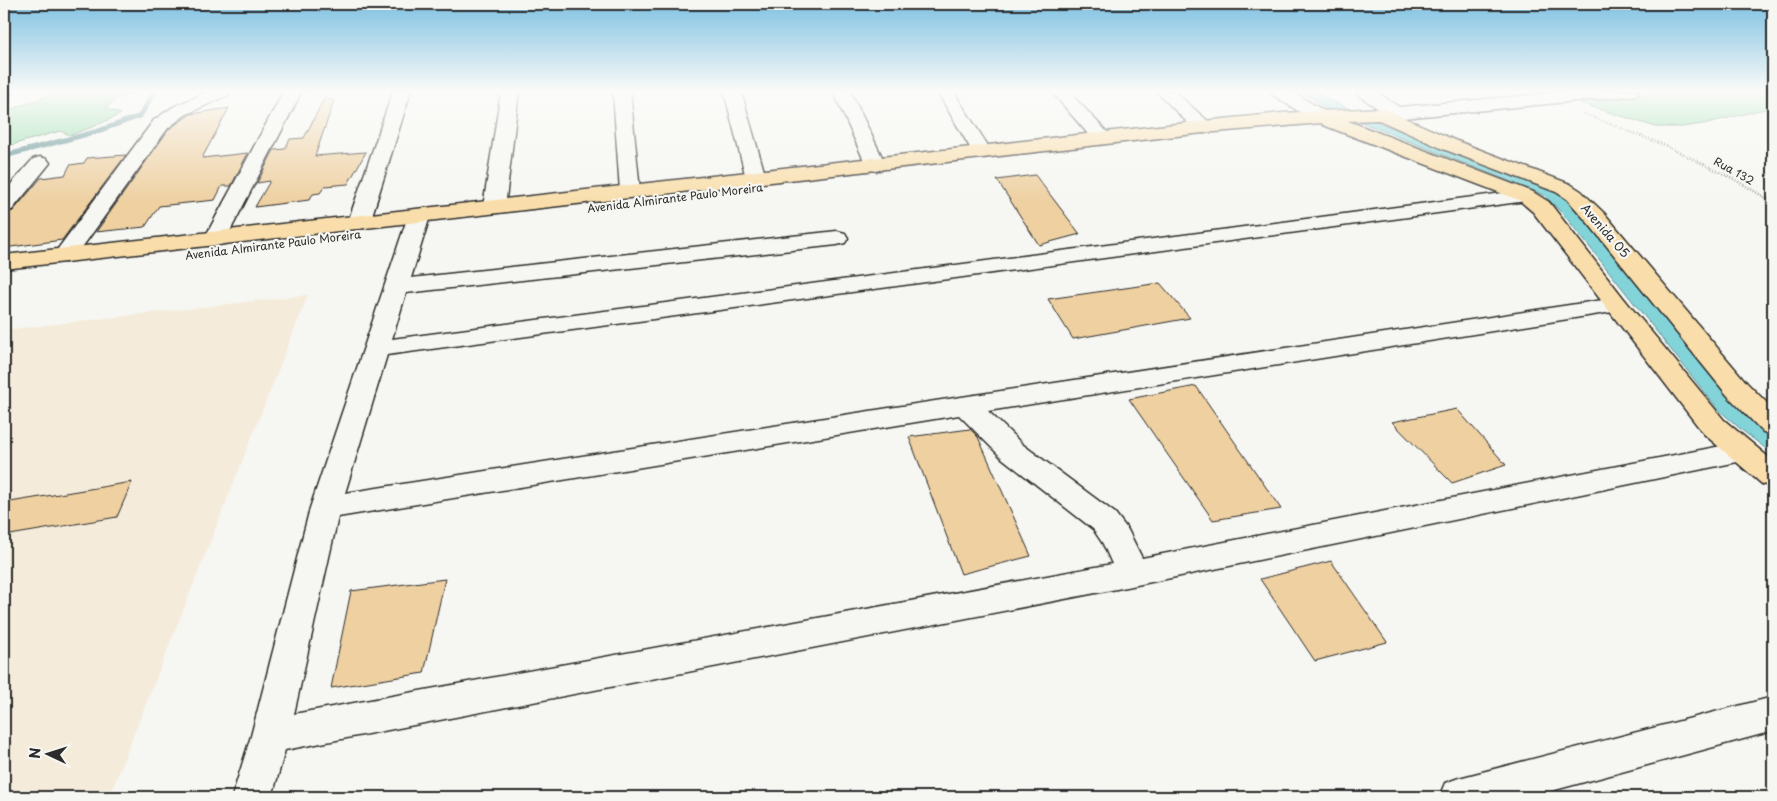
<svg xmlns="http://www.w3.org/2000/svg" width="1777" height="801" font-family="'Playpen Sans',sans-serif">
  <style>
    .built { fill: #f4ebda }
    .green { fill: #96ddab; stroke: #60846b }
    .water { fill: #83d4d9; stroke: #609093 }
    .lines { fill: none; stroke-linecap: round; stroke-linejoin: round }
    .stream { stroke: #609093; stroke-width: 5 }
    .building { fill: #eed0a1; stroke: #2b2b2b }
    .minor-casing { stroke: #2b2b2b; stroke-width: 3 }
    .major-casing { stroke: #2b2b2b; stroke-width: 3 }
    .path { stroke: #2b2b2b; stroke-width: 2.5; stroke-dasharray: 0.5 2.5; stroke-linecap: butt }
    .minor { fill: #f6f6f2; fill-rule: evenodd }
    .major { fill: #f9deab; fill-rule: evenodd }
    .labels { text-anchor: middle; stroke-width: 4.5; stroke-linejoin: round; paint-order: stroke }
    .far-street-label { font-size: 11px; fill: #2b2b2b; stroke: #f6f6f2 }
    .street-label { font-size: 12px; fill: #2b2b2b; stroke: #f6f6f2 }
  </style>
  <rect width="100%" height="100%" fill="#f6f6f2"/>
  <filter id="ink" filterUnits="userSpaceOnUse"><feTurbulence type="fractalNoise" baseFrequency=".02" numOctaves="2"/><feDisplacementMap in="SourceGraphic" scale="10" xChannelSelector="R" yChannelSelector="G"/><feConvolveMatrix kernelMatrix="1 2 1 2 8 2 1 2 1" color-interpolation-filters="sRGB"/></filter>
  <g filter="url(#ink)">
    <polygon class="built" points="308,295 109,797 4,797 4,330"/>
    <g class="green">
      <polygon points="55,91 138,91 117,99 105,108 121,114 95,126 70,135 60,131 4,147 4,112 47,96"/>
      <polygon points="1674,91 1773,91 1773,107 1703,124 1682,127 1656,127 1580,103 1580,100"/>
    </g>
    <polygon class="water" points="1302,91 1317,91 1328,99 1387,126 1534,180 1565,196 1732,399 1747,416 1773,438 1773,454 1743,431 1718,409 1565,216 1544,195 1323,107"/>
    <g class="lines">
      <polyline class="stream" points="4,156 95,132 140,116 155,91"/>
    </g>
    <g class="building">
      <polygon points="325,97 334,101 315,156 366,152 348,184 325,186 320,193 313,194 309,200 255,207 270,181 257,183 274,150 285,149 290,139 304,138"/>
      <polygon points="229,108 202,158 248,153 231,186 222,186 215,200 159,206 145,227 96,232 169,129 191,114"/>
      <polygon points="126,155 62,240 4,248 4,213 13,211 41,178 65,175 70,165 84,163 87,158"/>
      <polygon points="1035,175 1080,234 1039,245 997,180"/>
      <polygon points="1160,283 1190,318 1073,339 1048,299"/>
      <polygon points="1196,386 1281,509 1213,520 1129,399"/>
      <polygon points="1457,409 1506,465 1452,483 1392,422"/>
      <polygon points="970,429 978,437 1031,556 961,574 909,437"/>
      <polygon points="132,482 117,517 4,536 4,503"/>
      <polygon points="1331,561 1387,642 1315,661 1260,579"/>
      <polygon points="445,579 424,673 331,688 351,591"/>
    </g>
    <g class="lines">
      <g class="minor-casing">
        <g id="minor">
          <polygon points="4,91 14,91 11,95 4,96"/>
          <polygon points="209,91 231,91 228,95 185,115 168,128 73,260 65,262 57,260 54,255 57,250 154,120 173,107"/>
          <polygon points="284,91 302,91 226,239 223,244 215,246 207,244 204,239"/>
          <polygon points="393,91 411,91 370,222 367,227 359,229 351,227 348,222"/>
          <polygon points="501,91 519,91 505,207 502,212 494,213 486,212 483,207"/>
          <polygon points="613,91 630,91 640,191 637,195 630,197 623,195 620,191"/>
          <polygon points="724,91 741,91 766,178 763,182 756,184 749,182 746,178"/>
          <polygon points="833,91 850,91 886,165 883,169 876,171 869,169 866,165"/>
          <polygon points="937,91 953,91 992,152 989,156 982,158 975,156"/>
          <polygon points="1051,91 1068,91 1109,134 1112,138 1109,142 1102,144 1095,142"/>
          <polygon points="1156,91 1174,91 1210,123 1212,127 1210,131 1203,133 1196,131"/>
          <polygon points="1270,91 1291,91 1326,112 1328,116 1326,120 1319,122 1312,120 1273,95"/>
          <polygon points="1356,91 1375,91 1399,107 1578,91 1639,91 1636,95 1630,96 1382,120 1376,118 1373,114 1379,109 1358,95"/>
          <polygon points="40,157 47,159 50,163 12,210 4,211 4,192 33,159"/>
          <path d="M1526,190L1533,192L1536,196L1533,200L387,355L345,493L889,408L1616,298L1625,300L1628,305L1625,310L988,411L1022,444L1115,513L1128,530L1142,558L1742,442L1752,445L1757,452L1752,459L1132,586L285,750L272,797H232L251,736L310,508L408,216L411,211L419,210L427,211L430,216L411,278L837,231L845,233L848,238L845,243L837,245L406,293L392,339ZM959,415L1002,458L1093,529L1103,544L1112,564L294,714L338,517Z"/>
          <polygon points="1773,697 1773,731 1529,797 1439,797 1445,783 1459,778"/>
        </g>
      </g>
      <g class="major-casing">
        <polygon id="major" points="1382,108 1457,141 1570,184 1581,191 1604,213 1747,383 1773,409 1773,434 1763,432 1727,395 1588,223 1567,199 1556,192 1443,149 1379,120 1348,121 1533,192 1549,202 1625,300 1724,420 1773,461 1773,487 1762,484 1704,434 1533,212 1519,200 1323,125 1322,123 1203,133 4,269 4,255 1203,121 1282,113"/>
      </g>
      <polyline class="path" points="1582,113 1664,145 1732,178 1773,202"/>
      <use href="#minor" class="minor"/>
      <use href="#major" class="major"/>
    </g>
  </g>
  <linearGradient id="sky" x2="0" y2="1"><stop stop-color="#7fc1e2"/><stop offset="0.45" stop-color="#fbfbf9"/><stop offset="1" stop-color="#fbfbf9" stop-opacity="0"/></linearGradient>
  <rect width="1777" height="203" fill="url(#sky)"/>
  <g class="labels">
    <g class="far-street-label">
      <text transform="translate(1734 171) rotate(29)" y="4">Rua 132</text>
      <text transform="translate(675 198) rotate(-7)" y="4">Avenida Almirante Paulo Moreira</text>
      <text transform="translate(273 245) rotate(-7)" y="4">Avenida Almirante Paulo Moreira</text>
    </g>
    <g class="street-label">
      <text transform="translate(1605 231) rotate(49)" y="4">Avenida 05</text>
    </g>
  </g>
  <rect width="1777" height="801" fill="none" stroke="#f6f6f2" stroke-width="20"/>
  <rect x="10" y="10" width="1757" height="781" fill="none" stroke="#2b2b2b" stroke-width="2" filter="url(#ink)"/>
  <g transform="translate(48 754) rotate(274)" stroke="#f6f6f2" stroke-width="4" paint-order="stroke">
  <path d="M0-4L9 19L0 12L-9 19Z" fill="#2b2b2b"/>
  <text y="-8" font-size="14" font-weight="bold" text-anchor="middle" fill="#2b2b2b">N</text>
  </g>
</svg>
